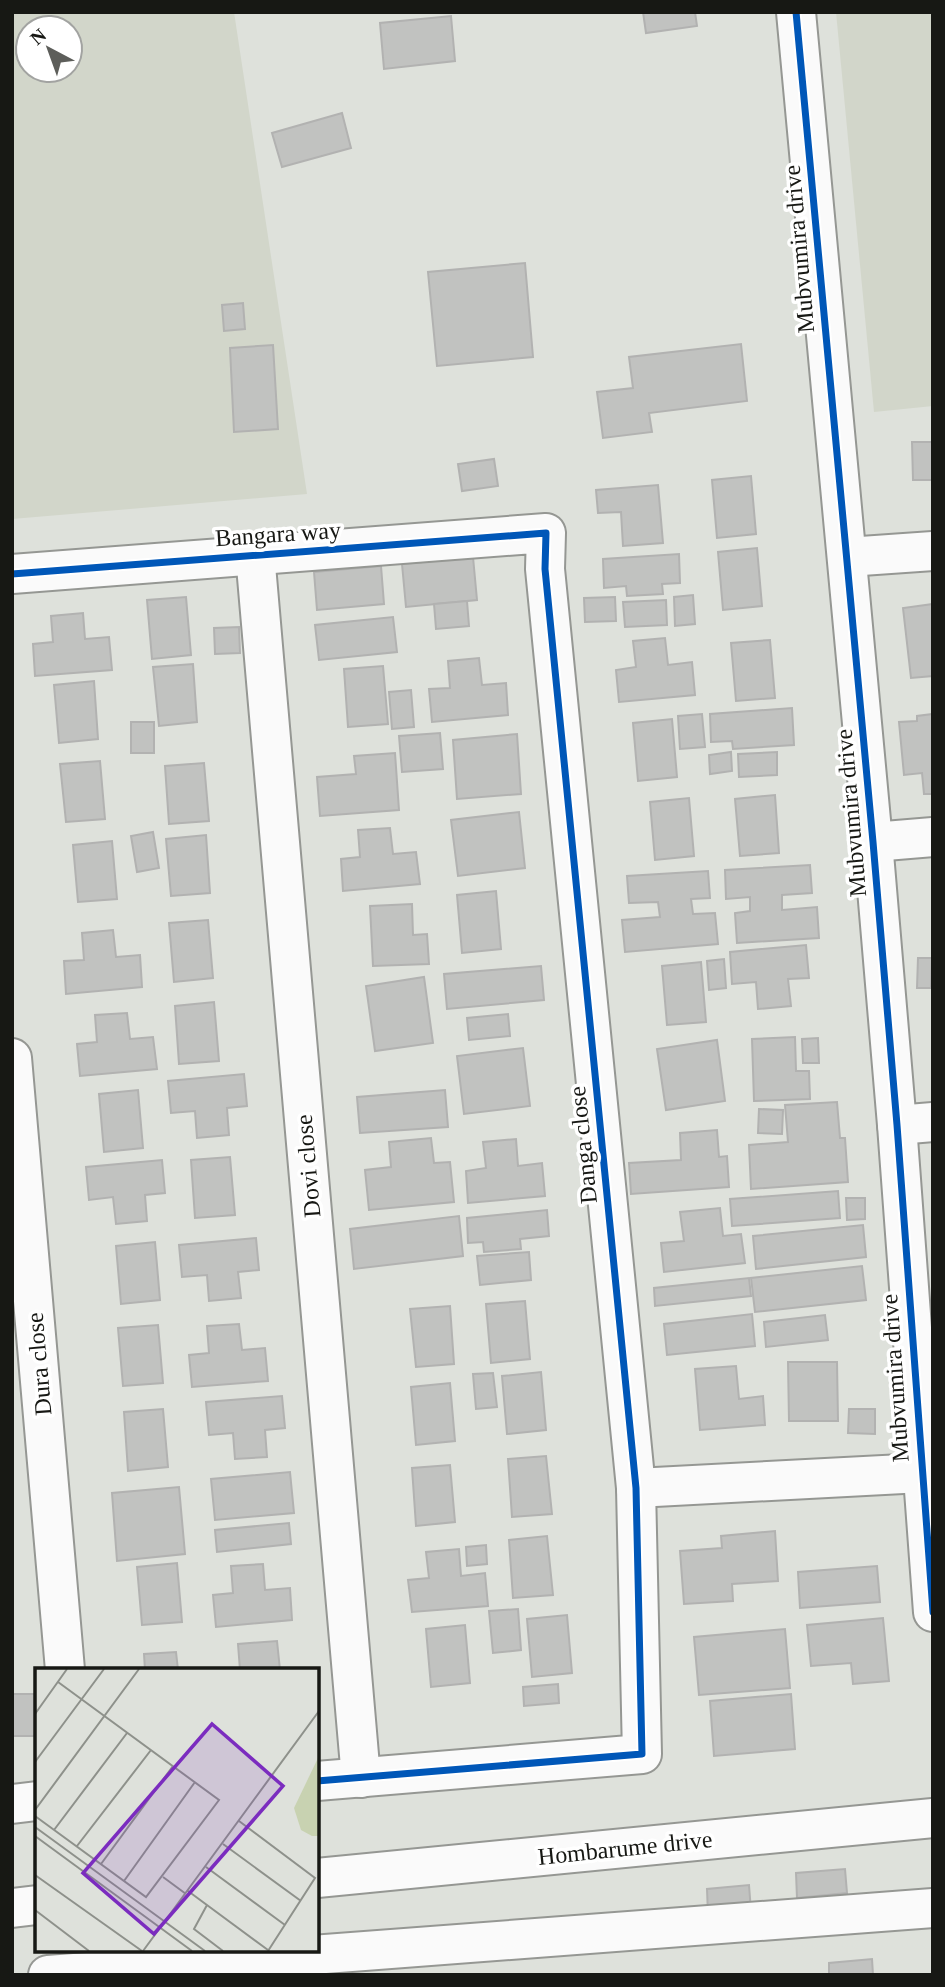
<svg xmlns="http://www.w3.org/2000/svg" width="945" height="1987" font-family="'Times New Roman',serif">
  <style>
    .built { fill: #d2d6ca; fill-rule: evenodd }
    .building { fill: #c1c2c0; stroke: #b2b2b1; stroke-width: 2 }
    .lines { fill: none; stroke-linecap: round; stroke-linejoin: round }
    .street-casing { stroke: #959793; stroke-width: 42 }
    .secondary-casing { stroke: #959793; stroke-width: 42 }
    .street { stroke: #fafafa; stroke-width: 38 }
    .secondary { stroke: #fafafa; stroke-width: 38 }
    .cycleway-casing { stroke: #fff; stroke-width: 11 }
    .cycleway { stroke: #0057b8; stroke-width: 7 }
    .labels { text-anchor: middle; stroke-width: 7; stroke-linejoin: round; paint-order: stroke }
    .street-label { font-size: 24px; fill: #171814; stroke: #fff }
    .inset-road { fill: none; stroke: #8e918b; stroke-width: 2 }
    .view { fill: #7b2cbf; fill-opacity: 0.15; stroke: #7b2cbf; stroke-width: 3.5 }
    .inset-edge { fill: none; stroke: #171814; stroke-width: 3.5 }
  </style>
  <rect width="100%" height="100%" fill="#dee1db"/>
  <g class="built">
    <path d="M12,12H234L307,494L12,519ZM28,28H70V70H28Z"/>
    <polygon points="836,12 933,12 933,406 874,412"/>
  </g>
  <g class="building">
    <polygon points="643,12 695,12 697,26 646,33"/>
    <polygon points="451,16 455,61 384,69 380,23"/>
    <polygon points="342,113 351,148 282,167 272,133"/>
    <polygon points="525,263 533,357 437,366 428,272"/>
    <polygon points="243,303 245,329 224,331 222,305"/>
    <polygon points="741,344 747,401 649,413 652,432 603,438 597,392 633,388 629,357"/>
    <polygon points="273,345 278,429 234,432 230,348"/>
    <polygon points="912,442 933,442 933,480 913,480"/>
    <polygon points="494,459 498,486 462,491 458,464"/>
    <polygon points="751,476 756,534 717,538 712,480"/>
    <polygon points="658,485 663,543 623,546 621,512 598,513 596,490"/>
    <polygon points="757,548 762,606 723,610 718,552"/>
    <polygon points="679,554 680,583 662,584 663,594 627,596 626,586 604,588 603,559"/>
    <polygon points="473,557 477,600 406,607 402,564"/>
    <polygon points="381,566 384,604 317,610 314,572"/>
    <polygon points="693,595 695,624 675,626 674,597"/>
    <polygon points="186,597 191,655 152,659 147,600"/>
    <polygon points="615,597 616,621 585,622 584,598"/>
    <polygon points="666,600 667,625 625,627 623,602"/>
    <polygon points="467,601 469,626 436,629 434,604"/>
    <polygon points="933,604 933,676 911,678 903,608"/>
    <polygon points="83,613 85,639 109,637 112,670 35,676 33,644 53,642 51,616"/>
    <polygon points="393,617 397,652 319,660 315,625"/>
    <polygon points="239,627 240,653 215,654 214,628"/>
    <polygon points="665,638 668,665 692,662 695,695 619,702 616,670 636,667 633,641"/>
    <polygon points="770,640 775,698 736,701 731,643"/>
    <polygon points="479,658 482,685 506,683 508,715 432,722 429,689 450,688 448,661"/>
    <polygon points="193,664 197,722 159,726 153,667"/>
    <polygon points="383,666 388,724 348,727 344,669"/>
    <polygon points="94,681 98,739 59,743 54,685"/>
    <polygon points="411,690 414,727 392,729 389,692"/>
    <polygon points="792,708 794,745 733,749 732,741 711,742 710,714"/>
    <polygon points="702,714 705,747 680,749 678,716"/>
    <polygon points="933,714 933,794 924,794 922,773 904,775 899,722 917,721 917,716"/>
    <polygon points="672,719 677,777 638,781 633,723"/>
    <rect x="131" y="722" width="23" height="31"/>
    <polygon points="440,733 443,769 402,772 399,736"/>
    <polygon points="517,734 521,794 457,799 453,740"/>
    <polygon points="731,752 732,771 710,774 709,755"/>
    <polygon points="777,752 777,775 739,777 738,754"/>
    <polygon points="395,753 399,810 320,816 317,777 356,774 354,756"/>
    <polygon points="100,761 105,819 66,822 60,764"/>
    <polygon points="204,763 209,821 169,824 165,766"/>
    <polygon points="775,795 779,853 740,856 735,799"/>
    <polygon points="689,798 694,856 655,860 650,802"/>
    <polygon points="519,812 525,868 458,876 451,820"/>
    <polygon points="390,828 393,854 416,852 420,884 343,891 341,859 360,857 358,830"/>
    <polygon points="153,832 159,868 137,872 131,836"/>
    <polygon points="206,835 210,893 171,896 166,839"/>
    <polygon points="112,841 117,899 78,902 73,845"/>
    <polygon points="810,865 812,893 782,895 782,910 817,907 819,938 737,943 735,913 750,911 750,897 726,899 725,870"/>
    <polygon points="708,871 710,898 691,899 693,914 715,913 718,944 625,952 622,920 660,917 658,902 629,903 627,876"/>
    <polygon points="496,891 501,949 462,953 457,895"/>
    <polygon points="412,904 413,935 427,934 429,964 373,966 370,906"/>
    <polygon points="208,920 213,978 174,982 169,923"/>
    <polygon points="113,930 116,957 140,955 142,987 66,994 64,961 84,960 82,933"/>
    <polygon points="806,945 809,978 788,979 791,1006 758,1009 756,982 732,984 730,952"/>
    <polygon points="918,958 932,958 931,988 917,988"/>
    <polygon points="724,959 726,988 709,990 707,961"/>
    <polygon points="701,962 706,1022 667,1025 662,966"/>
    <polygon points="541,966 544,1000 447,1009 444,974"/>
    <polygon points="424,977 433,1043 375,1051 366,986"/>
    <polygon points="214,1002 219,1061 179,1064 175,1006"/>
    <polygon points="127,1013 130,1039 153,1037 157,1069 80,1076 77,1044 97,1042 95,1015"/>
    <polygon points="508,1014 510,1036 469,1040 467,1018"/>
    <polygon points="795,1037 796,1071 809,1071 810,1099 754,1101 752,1039"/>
    <polygon points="818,1038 819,1063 803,1063 802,1039"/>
    <polygon points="717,1040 725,1101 666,1110 657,1049"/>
    <polygon points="523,1048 530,1106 464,1114 457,1056"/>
    <polygon points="244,1074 247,1106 227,1108 229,1135 197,1138 195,1111 171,1113 168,1081"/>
    <polygon points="138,1090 143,1148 104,1152 99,1094"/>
    <polygon points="445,1090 448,1127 360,1133 357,1097"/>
    <polygon points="837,1102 840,1138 845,1138 848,1182 751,1189 749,1145 788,1142 785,1105"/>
    <polygon points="759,1109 783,1110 782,1134 758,1133"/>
    <polygon points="717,1130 719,1157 727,1156 729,1187 631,1194 629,1163 681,1160 680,1133"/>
    <polygon points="431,1138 434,1163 450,1162 454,1202 369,1210 365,1170 391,1167 389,1142"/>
    <polygon points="516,1139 518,1166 542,1163 545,1196 468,1203 466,1171 486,1168 483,1142"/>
    <polygon points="230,1157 235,1215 195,1218 191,1160"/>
    <polygon points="162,1160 165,1193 145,1195 147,1221 116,1224 113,1197 89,1200 86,1167"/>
    <polygon points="838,1191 840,1218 732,1226 730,1199"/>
    <polygon points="846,1198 865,1198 865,1219 847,1220"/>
    <polygon points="720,1208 723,1236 741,1234 745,1263 664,1272 661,1243 684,1241 680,1212"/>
    <polygon points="547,1210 549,1236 520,1239 521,1249 484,1252 483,1242 468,1243 467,1218"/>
    <polygon points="459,1216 463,1256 354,1269 350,1229"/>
    <polygon points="863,1225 866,1257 756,1269 753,1236"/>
    <polygon points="256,1238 259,1270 238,1272 241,1298 209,1301 207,1275 182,1277 179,1245"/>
    <polygon points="155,1242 160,1300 121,1304 116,1246"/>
    <polygon points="529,1252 531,1280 480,1285 477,1256"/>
    <polygon points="862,1266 866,1300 755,1312 751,1278"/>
    <polygon points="749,1278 751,1296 655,1306 654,1288"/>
    <polygon points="525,1301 530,1359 491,1363 486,1304"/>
    <polygon points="450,1306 454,1364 416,1367 410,1309"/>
    <polygon points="752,1314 755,1346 667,1355 664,1324"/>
    <polygon points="825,1315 828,1340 766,1347 764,1322"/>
    <polygon points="239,1324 242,1350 265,1348 268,1381 192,1387 189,1355 209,1353 207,1326"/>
    <polygon points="158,1325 163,1383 123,1386 118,1328"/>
    <polygon points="788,1362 837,1362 838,1421 789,1421"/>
    <polygon points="736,1366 739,1399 763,1396 765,1425 700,1430 695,1369"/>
    <polygon points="541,1372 546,1430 507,1434 502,1376"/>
    <polygon points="493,1373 497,1407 476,1409 473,1374"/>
    <polygon points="450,1383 455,1441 416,1445 411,1387"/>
    <polygon points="282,1396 285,1428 265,1430 267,1457 235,1459 233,1433 209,1435 206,1402"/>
    <polygon points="163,1409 168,1467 128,1471 124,1412"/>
    <polygon points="849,1409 875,1409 875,1434 848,1433"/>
    <polygon points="546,1456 552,1514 512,1517 508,1459"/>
    <polygon points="450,1465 455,1522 416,1526 412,1468"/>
    <polygon points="290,1472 294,1513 215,1520 211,1479"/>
    <polygon points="179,1487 185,1554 117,1561 112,1493"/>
    <polygon points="289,1523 291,1544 217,1552 215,1530"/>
    <polygon points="775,1531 778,1581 732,1584 733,1601 684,1604 680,1551 722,1548 721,1536"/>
    <polygon points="547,1536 553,1595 513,1598 509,1540"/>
    <polygon points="486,1545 487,1564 467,1566 466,1547"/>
    <polygon points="459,1549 461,1576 485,1573 488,1606 412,1612 408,1580 429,1578 426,1552"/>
    <polygon points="177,1563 182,1622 142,1625 137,1567"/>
    <polygon points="263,1564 265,1590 290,1588 292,1620 216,1627 213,1595 233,1593 231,1566"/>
    <polygon points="877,1566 880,1602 800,1608 798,1572"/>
    <polygon points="518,1609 521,1650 493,1653 489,1611"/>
    <polygon points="567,1615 572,1673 532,1677 527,1619"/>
    <polygon points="883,1618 889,1681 853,1684 851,1663 811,1666 807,1625"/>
    <polygon points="465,1625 470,1683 431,1687 426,1629"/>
    <polygon points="785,1629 790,1688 699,1695 694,1637"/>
    <polygon points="277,1641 280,1670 240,1670 238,1644"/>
    <polygon points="176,1652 178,1670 145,1670 144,1654"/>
    <polygon points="558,1684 559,1703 524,1706 523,1687"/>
    <rect x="12" y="1694" width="25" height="42"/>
    <polygon points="791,1694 795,1749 714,1756 710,1701"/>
    <polygon points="845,1869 847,1893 797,1898 796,1873"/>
    <polygon points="749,1885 751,1911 708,1915 707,1889"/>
    <polygon points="872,1959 873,1975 829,1975 829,1963"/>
  </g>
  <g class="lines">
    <g class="street-casing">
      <g id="street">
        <polyline points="796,12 873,842 897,1125 933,1612"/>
        <polyline points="255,554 361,1778"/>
        <polyline points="847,557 933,551"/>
        <polyline points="12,574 546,533 545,569 636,1488 642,1754 317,1781"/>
        <polyline points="873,842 933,837"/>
        <polyline points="12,1058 65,1670"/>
        <polyline points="897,1125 933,1122"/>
        <polyline points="636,1488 922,1473"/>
        <polyline points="12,1804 37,1801"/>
        <polyline points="48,1975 933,1908"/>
      </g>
    </g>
    <g class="secondary-casing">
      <g id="secondary">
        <polyline points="317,1878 933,1818"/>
        <polyline points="12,1908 37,1905"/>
      </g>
    </g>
    <use href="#street" class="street"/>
    <use href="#secondary" class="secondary"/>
    <g class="cycleway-casing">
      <g id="cycleway">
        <polyline points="796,12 873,842 897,1125 933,1612"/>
        <polyline points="12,574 546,533 545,569 636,1488 642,1754 317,1781"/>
      </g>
    </g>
    <use href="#cycleway" class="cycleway"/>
  </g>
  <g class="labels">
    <g class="street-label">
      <text transform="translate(799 249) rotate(-95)" y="8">Mubvumira drive</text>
      <text transform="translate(278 534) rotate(-4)" y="8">Bangara way</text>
      <text transform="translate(851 813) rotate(-95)" y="8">Mubvumira drive</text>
      <text transform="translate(583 1145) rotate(-96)" y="8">Danga close</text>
      <text transform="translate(308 1166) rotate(-95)" y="8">Dovi close</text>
      <text transform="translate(39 1364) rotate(-95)" y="8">Dura close</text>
      <text transform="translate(895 1378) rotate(-94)" y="8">Mubvumira drive</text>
      <text transform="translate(625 1848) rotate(-6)" y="8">Hombarume drive</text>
    </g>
  </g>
  <g transform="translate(35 1668)">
    <rect width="284" height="284" fill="#dee1db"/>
    <path d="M283,90V168H277L266,162L259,140Z" fill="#c8d2b1"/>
    <path class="inset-road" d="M0,46L32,1M0,94L69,1M0,142L104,1M0,148L111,229L184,132L23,14M204,153L280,210L233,283M0,159L170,283M19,162L92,65M0,168L157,283M188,176L266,233M42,178L116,82M66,196L138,98M171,199L250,257M0,207L107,283M128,209L151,226M89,213L160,114M153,223L233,282M172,237L159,261L188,283M0,242L54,283M108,283L284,43"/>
    <path class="view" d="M177,56L248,118L119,266L48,205Z"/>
    <rect width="284" height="284" class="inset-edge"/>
  </g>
  <rect width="945" height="1987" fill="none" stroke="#171814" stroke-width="28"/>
  <g transform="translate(49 49) rotate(319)"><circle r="33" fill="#ffffff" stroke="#a2a3a1" stroke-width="2"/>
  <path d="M0-5L12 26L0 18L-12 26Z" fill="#5d5e5a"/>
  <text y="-10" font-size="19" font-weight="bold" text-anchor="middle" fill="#171814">N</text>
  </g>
</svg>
